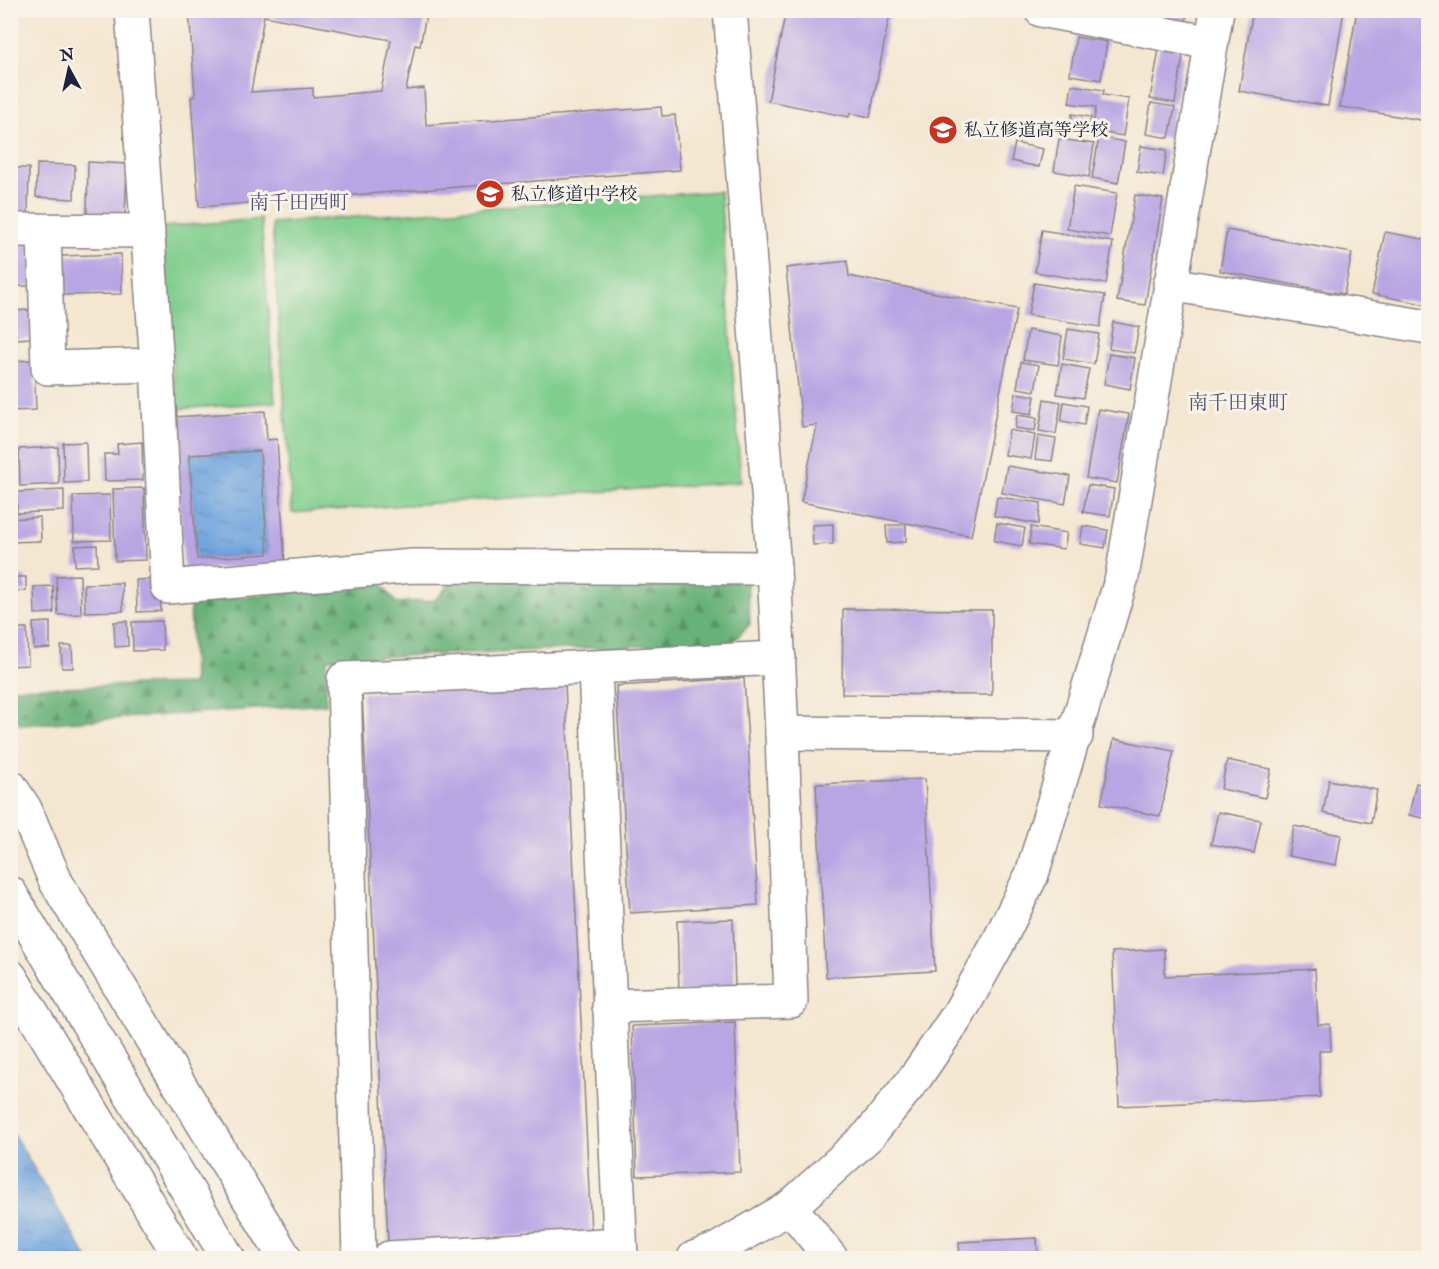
<svg xmlns="http://www.w3.org/2000/svg" width="1439" height="1269" font-family="'IM FELL English','Noto Serif JP',serif">
  <style>
    .grass { fill: #80ce8d; stroke: #517864; stroke-width: 1.5 }
    .forest { fill: url(#forest-firs); stroke: #456a5a; stroke-width: 1.5 }
    .water { fill: url(#water-ripples); stroke: #4a648c; stroke-width: 1.5 }
    .building { fill: #b8a5e3; fill-rule: evenodd }
    .lines { fill: none; stroke-linecap: round; stroke-linejoin: round }
    .minor-casing { stroke: #8b8486; stroke-width: 36 }
    .minor { stroke: #fff; stroke-width: 33 }
    .labels { text-anchor: middle; stroke-width: 6; stroke-linejoin: round; paint-order: stroke }
    .poi-label { font-size: 18px; fill: #22223b; stroke: #f7f3e8; text-anchor: start }
    .neighbourhood-label { font-size: 20px; fill: #565076; stroke: #f7f3e8 }
  </style>
  <defs>
    <pattern id="forest-firs" width="22" height="20" patternUnits="userSpaceOnUse" patternTransform="scale(1.5)"><rect width="22" height="20" fill="#68b178"/><path d="M5 1l3.5 6h-7zM16 11l3.5 6h-7z" fill="#559064"/></pattern>
    <pattern id="water-ripples" width="26" height="14" patternUnits="userSpaceOnUse" patternTransform="scale(1.5)"><rect width="26" height="14" fill="#71a5de"/><path d="M2 4q2-2 4 0t4 0M15 11q2-2 4 0t4 0" fill="none" stroke="#5c86b5"/></pattern>
  </defs>
  <rect width="100%" height="100%" fill="#f7f3e8"/>
  <filter id="ink" filterUnits="userSpaceOnUse"><feTurbulence type="fractalNoise" baseFrequency=".0167" numOctaves="2"/><feDisplacementMap in="SourceGraphic" scale="12" xChannelSelector="R" yChannelSelector="G"/><feConvolveMatrix kernelMatrix="1 2 1 2 8 2 1 2 1" color-interpolation-filters="sRGB"/></filter>
  <filter id="wash" filterUnits="userSpaceOnUse"><feTurbulence type="fractalNoise" baseFrequency=".008" numOctaves="4" result="noise"/><feDisplacementMap in="SourceGraphic" scale="24" xChannelSelector="R" yChannelSelector="G"/><feGaussianBlur stdDeviation="1.35" result="paint"/><feColorMatrix in="noise" values="0 0 0 0 0 0 0 0 0 0 0 0 0 0 0 0 0 1.4 0 .05"/><feComposite in="paint" operator="in"/></filter>
  <g filter="url(#wash)">
    <rect width="100%" height="100%" fill="#f4e7d1"/>
    <g class="grass">
      <polygon points="720,191 741,482 292,513 272,223"/>
      <polygon points="261,219 275,402 176,409 162,227"/>
    </g>
    <polygon class="forest" points="454,580 747,581 750,624 733,642 327,659 326,704 21,725 11,715 10,688 193,684 190,602 381,583 396,603 435,600"/>
    <g class="water">
      <polygon points="260,451 268,554 197,559 189,455"/>
      <polygon points="11,1130 87,1258 11,1258"/>
    </g>
    <g id="blocks">
      <g class="building">
        <path d="M189,10H427L420,46L415,45L406,90L424,88L426,125L661,107L662,116L675,115L680,170L199,207L191,97L195,96ZM264,16L391,40L381,91L313,97V88L251,92Z"/>
        <polygon points="786,10 877,10 890,13 870,117 850,113 849,117 768,101"/>
        <polygon points="1158,10 1188,10 1186,22 1157,16"/>
        <polygon points="1253,10 1344,10 1328,106 1239,91"/>
        <polygon points="1357,10 1428,10 1428,121 1340,107"/>
        <polygon points="1076,37 1107,42 1101,80 1070,75"/>
        <polygon points="1160,44 1176,46 1183,57 1175,103 1150,99"/>
        <polygon points="1072,85 1104,90 1103,95 1129,99 1123,136 1092,131 1096,107 1069,103"/>
        <polygon points="1151,103 1175,107 1169,138 1146,134"/>
        <polygon points="1072,114 1091,117 1088,132 1070,129"/>
        <polygon points="1099,137 1125,142 1118,183 1092,178"/>
        <polygon points="1059,139 1094,144 1089,177 1054,171"/>
        <polygon points="1015,143 1043,149 1039,167 1011,161"/>
        <polygon points="1141,146 1167,150 1163,176 1137,172"/>
        <polygon points="88,162 127,164 125,216 87,215"/>
        <polygon points="37,164 75,165 74,199 36,197"/>
        <polygon points="10,168 29,168 28,214 10,213"/>
        <polygon points="1074,186 1117,193 1110,236 1067,229"/>
        <polygon points="1135,195 1163,199 1145,305 1117,301"/>
        <polygon points="1042,230 1113,242 1106,284 1035,272"/>
        <polygon points="1227,230 1352,253 1344,294 1220,271"/>
        <polygon points="1385,232 1428,240 1428,305 1372,294"/>
        <polygon points="10,242 30,242 31,286 10,286"/>
        <polygon points="121,254 122,294 62,295 61,256"/>
        <polygon points="847,261 849,276 1017,309 971,536 801,502 817,425 802,427 786,268"/>
        <polygon points="1034,283 1105,295 1100,327 1028,315"/>
        <polygon points="31,310 31,338 16,339 16,352 10,352 10,311"/>
        <polygon points="1113,322 1139,327 1134,353 1109,349"/>
        <polygon points="1068,329 1099,334 1094,364 1063,359"/>
        <polygon points="1028,330 1062,336 1058,365 1023,360"/>
        <polygon points="1109,354 1135,358 1130,389 1104,384"/>
        <polygon points="34,360 36,410 10,411 10,361"/>
        <polygon points="1021,362 1039,365 1035,391 1017,388"/>
        <polygon points="1062,364 1089,369 1083,398 1057,394"/>
        <polygon points="1016,393 1035,396 1032,414 1013,411"/>
        <polygon points="1044,399 1061,402 1056,434 1039,431"/>
        <polygon points="1064,402 1087,406 1084,425 1061,421"/>
        <polygon points="1098,409 1129,414 1117,483 1086,478"/>
        <path d="M265,411L267,440L277,439L285,564L184,570L174,417ZM260,451L268,554L197,559L189,455Z"/>
        <polygon points="1017,415 1037,418 1035,431 1015,428"/>
        <polygon points="1009,430 1035,435 1031,459 1005,455"/>
        <polygon points="1038,436 1056,439 1052,461 1035,459"/>
        <polygon points="86,442 87,482 64,483 63,443"/>
        <polygon points="142,442 143,480 105,481 104,454 118,454 117,444"/>
        <polygon points="58,447 59,484 20,486 19,449"/>
        <polygon points="1007,466 1070,476 1065,504 1002,493"/>
        <polygon points="1088,485 1114,489 1110,516 1083,512"/>
        <polygon points="144,488 146,560 115,561 113,489"/>
        <polygon points="64,490 64,511 17,513 17,492"/>
        <polygon points="110,495 111,540 74,541 73,496"/>
        <polygon points="997,497 1041,503 1038,524 994,516"/>
        <polygon points="40,517 41,541 10,542 10,519"/>
        <polygon points="997,523 1025,528 1022,546 994,541"/>
        <polygon points="833,524 833,544 813,545 812,525"/>
        <polygon points="886,525 906,525 906,542 887,543"/>
        <polygon points="1083,526 1108,530 1105,548 1080,544"/>
        <polygon points="1031,527 1067,533 1064,549 1029,544"/>
        <polygon points="97,545 98,565 75,566 75,546"/>
        <polygon points="80,575 81,614 58,615 56,576"/>
        <rect x="10" y="577" width="16" height="14"/>
        <polygon points="160,579 161,611 137,612 136,580"/>
        <polygon points="122,583 123,611 85,612 84,584"/>
        <polygon points="53,586 54,613 35,614 34,587"/>
        <polygon points="843,609 992,610 992,695 842,694"/>
        <polygon points="127,621 128,646 115,647 114,622"/>
        <polygon points="162,621 163,650 133,651 132,622"/>
        <polygon points="50,622 50,648 34,649 33,623"/>
        <polygon points="27,628 28,665 10,666 10,629"/>
        <polygon points="61,646 72,646 73,668 62,668"/>
        <polygon points="744,678 758,905 630,913 616,686"/>
        <polygon points="565,684 591,1232 388,1242 362,693"/>
        <polygon points="1114,739 1174,751 1160,816 1101,804"/>
        <polygon points="1227,760 1271,769 1265,798 1221,789"/>
        <polygon points="925,779 935,971 826,977 816,784"/>
        <polygon points="1329,780 1377,790 1371,823 1323,813"/>
        <polygon points="1416,783 1428,786 1428,819 1409,815"/>
        <polygon points="1218,812 1261,820 1254,853 1211,844"/>
        <polygon points="1294,826 1341,835 1336,865 1288,856"/>
        <polygon points="733,919 735,990 679,992 677,921"/>
        <polygon points="1164,949 1165,976 1315,969 1318,1025 1330,1024 1331,1051 1319,1051 1320,1097 1119,1106 1112,952"/>
        <polygon points="735,1022 740,1172 637,1176 632,1026"/>
        <polygon points="1037,1238 1038,1258 960,1258 959,1242"/>
      </g>
    </g>
  </g>
  <g filter="url(#ink)">
    <use href="#blocks" fill-opacity="0" stroke="#8b8486" stroke-width="1.5"/>
    <g class="lines">
      <g class="minor-casing">
        <g id="minor">
          <polyline points="132,10 157,365 168,587 413,566 774,568"/>
          <polyline points="730,10 774,568 782,733 1076,736"/>
          <polyline points="1041,10 1211,43"/>
          <polyline points="10,230 148,231"/>
          <polyline points="44,231 48,368 157,365"/>
          <polyline points="1170,284 1428,327"/>
          <polyline points="595,669 621,1258"/>
          <polyline points="10,786 25,809 56,882 285,1258"/>
          <polyline points="10,893 228,1258"/>
          <polyline points="10,976 181,1258"/>
          <polyline points="609,1006 791,1001 782,733"/>
          <polyline points="790,1207 831,1258"/>
          <polyline points="359,1258 344,679 779,658"/>
          <polyline points="389,1258 619,1244"/>
          <polyline points="694,1258 716,1250 790,1207 869,1135 915,1078 958,1015 997,945 1032,874 1122,577 1217,10"/>
        </g>
      </g>
      <use href="#minor" class="minor"/>
    </g>
  </g>
  <defs>
    <g id="school-disc" transform="scale(1.5)"><circle r="9.5" fill="#c8321e" stroke="#f7f3e8"/><path d="M0-5L7-2L0 1L-7-2ZM-4 1L0 2.5L4 1V4Q0 6-4 4Z" fill="#fff"/></g>
  </defs>
  <g fill-rule="evenodd">
    <use href="#school-disc" x="943" y="130"/>
    <use href="#school-disc" x="490" y="194"/>
  </g>
  <g class="labels">
    <g class="poi-label">
      <text x="964" y="136">私立修道高等学校</text>
      <text x="511" y="200">私立修道中学校</text>
    </g>
    <g class="neighbourhood-label">
      <text x="299" y="209">南千田西町</text>
      <text x="1238" y="409">南千田東町</text>
    </g>
  </g>
  <rect width="1439" height="1269" fill="none" stroke="#f7f3e8" stroke-width="36"/>
  <g transform="translate(69 69) rotate(352)" stroke="#f7f3e8" stroke-width="4.5" paint-order="stroke">
  <path d="M0-4.5L10 22L0 15L-10 22Z" fill="#22223b"/>
  <text y="-9" font-size="16" font-weight="bold" text-anchor="middle" fill="#22223b">N</text>
  </g>
</svg>
